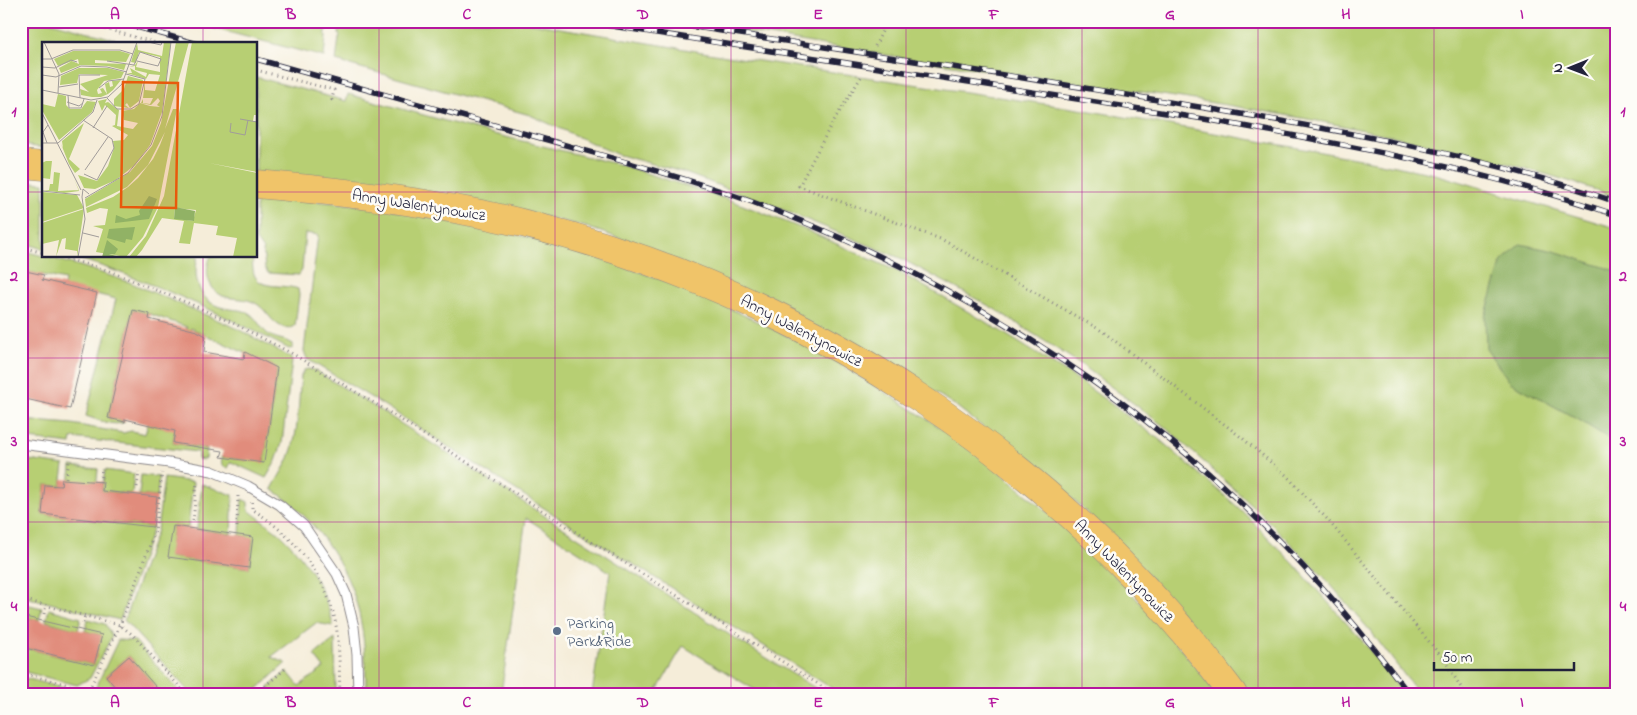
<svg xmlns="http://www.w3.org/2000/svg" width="1637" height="715" font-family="'Indie Flower',sans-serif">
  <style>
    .green { fill: #b7cf73; stroke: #6c7857 }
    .forest { fill: #91b265; stroke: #5a6a50 }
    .building { fill: #e18c7c }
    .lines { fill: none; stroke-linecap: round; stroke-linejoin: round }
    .lane-casing { stroke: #8c888a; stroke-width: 11 }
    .primary-casing { stroke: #8c888a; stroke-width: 29 }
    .path { stroke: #8c888a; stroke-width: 3; stroke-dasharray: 1 4; stroke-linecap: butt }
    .lane { stroke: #fff; stroke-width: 9 }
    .primary { stroke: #f0c469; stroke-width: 28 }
    .rail-casing { stroke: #22223b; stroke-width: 5.5 }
    .rail { stroke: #fdfcf7; stroke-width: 4; stroke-dasharray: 11; stroke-linecap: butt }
    .grid { fill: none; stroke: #b5179e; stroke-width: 1; stroke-opacity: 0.55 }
    .service-dot { fill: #5c6f8a; stroke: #fdfcf7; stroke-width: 2 }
    .labels { text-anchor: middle; stroke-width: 5; stroke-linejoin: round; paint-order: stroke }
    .street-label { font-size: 16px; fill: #22223b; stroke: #fdfcf7 }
    .service-label { font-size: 16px; fill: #4e5e75; stroke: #fdfcf7; text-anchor: start }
    .inset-road { fill: none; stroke: #a19c9a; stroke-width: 1 }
    .view { fill: #e8590c; fill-opacity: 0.15; stroke: #e8590c; stroke-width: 2.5 }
    .inset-edge { fill: none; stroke: #22223b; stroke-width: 2.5 }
    .neatline { fill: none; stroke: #b5179e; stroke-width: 2 }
    .grid-label { font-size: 16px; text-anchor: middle; font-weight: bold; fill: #b5179e }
  </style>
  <rect width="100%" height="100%" fill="#fdfcf7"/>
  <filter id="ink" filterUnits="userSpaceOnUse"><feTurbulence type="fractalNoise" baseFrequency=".02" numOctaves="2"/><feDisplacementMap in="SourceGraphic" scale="10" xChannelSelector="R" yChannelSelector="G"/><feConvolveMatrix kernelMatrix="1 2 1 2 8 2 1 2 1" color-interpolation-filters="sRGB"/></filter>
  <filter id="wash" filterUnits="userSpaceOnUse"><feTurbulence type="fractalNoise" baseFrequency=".0096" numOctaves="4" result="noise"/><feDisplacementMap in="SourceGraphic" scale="20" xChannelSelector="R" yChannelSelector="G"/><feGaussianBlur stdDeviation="1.12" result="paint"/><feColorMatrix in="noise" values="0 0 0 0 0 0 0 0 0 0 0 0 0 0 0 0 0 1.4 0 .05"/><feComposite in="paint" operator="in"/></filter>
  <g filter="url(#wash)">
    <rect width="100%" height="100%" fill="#f5edd9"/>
    <g class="green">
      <polygon points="21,21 48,21 132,44 44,44 44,148 21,145"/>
      <polygon points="185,21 328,21 326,33 325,34 326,36 324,57"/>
      <polygon points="340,21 519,21 720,55 1085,110 1360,159 1435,174 1616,228 1616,694 1419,694 1372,633 1324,577 1255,508 1165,427 1082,365 993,308 900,258 764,202 682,172 616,154 530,115 336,61 339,38 340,37 339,34"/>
      <path d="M687,21H1616V197C1558,176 1497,160 1437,146C1326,120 1214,102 1100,86C962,67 824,47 687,21Z"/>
      <polygon points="256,77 346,101 348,94 485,132 621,165 730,200 806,230 899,272 986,322 1077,379 1160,440 1240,509 1293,563 1366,645 1404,694 1248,694 1227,666 1124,548 1063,490 956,406 894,366 654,250 586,227 523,211 256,172"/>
      <polygon points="21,181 44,183 44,249 21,242"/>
      <polygon points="256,196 381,207 551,242 687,288 819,351 932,422 1000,472 1079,539 1160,623 1217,694 841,694 561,519 385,406 307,359 304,351 318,235 305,233 302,270 299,275 268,273 265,268 263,250 256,240"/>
      <path d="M21,250L80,266L129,282L234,327L290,357L292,361L282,443L276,461L266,478L231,462L228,468L222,466L221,457L264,462L277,368L191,328L173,443L207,449L206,458L203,460L198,459V452L72,438L71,444L21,438V420L72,424L123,433L131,431L145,434L148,424L164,428L187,327L150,314L133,310L108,418L125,422C114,427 98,420 86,416L116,299L64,286L65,280L21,270Z"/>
      <path d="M70,256H198C192,278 199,303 224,308C231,310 240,309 247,312C256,316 260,328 268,334C276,340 286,339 293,344V348L289,349C219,312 146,279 70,256Z"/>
      <path d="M211,256H253C253,260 252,265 253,269C255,292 284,283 298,289L299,295L295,326L289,329C272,326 269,312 257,304C246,297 234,300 223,296C207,289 204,270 211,256Z"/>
      <path d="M308,369L314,370L383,412L736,639L825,694H754L755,690L683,646L655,694H592L610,572L526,518L501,694H454L387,689V694H366C366,635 361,590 326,542C311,521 294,504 272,489C277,479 284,469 289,458C299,433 298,403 301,376L304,370Z"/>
      <polygon points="21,459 64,465 61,486 45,485 42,514 153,527 120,620 21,596"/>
      <polygon points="71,466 98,469 96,490 69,487"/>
      <polygon points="105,470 134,474 132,494 102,491"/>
      <polygon points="141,475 159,477 157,497 139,495"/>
      <path d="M164,478L193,482L188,528L173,526L169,557L249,568L253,538L240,535L242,499L248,502C248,505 248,507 249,510C251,513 277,530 282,536C307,560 326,591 333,626L316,623L271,657L286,663L252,694H191L124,620L157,530Z"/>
      <polygon points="202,484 233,495 231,534 197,529"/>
      <polygon points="21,603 42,608 39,620 21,616"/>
      <polygon points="49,609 81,618 78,630 46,621"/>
      <polygon points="88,619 105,624 112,636 90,678 77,685 21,671 21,647 94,665 101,635 85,631"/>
      <polygon points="335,639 336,694 273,694 269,687 287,671 299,686 324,668 314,655"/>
      <polygon points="118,640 135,641 182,694 162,694 129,656 106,676 117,689 112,694 102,694 96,687"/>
      <polygon points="21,677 83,693 35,694 21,689"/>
    </g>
    <polygon class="forest" points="1520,244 1554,251 1616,271 1616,443 1579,420 1510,382 1486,349 1485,317 1502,261"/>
    <g id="blocks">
      <g class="building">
        <polygon points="21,270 44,275 42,280 97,293 70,409 21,398"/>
        <polygon points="133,310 150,314 149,319 197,331 206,336 204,352 244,359 245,352 277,368 264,463 221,457 223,451 173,443 175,431 125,419 125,422 108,418"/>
        <polygon points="62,479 103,482 102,491 157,497 153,527 42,514 45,485 61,486"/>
        <polygon points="173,526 253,537 249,568 168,557"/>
        <polygon points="21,616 102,635 94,665 21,647"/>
        <polygon points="129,656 162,694 121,694 106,676"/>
      </g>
    </g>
  </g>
  <g filter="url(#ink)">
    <use href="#blocks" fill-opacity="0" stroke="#8c888a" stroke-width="1"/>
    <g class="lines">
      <g class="lane-casing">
        <polyline id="lane" points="21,444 169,463 212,471 248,486 280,505 304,526 337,574 346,594 354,627 357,655 358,694"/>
      </g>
      <g class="primary-casing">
        <g id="primary">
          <polyline points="21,164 44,166"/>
          <path d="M256,184C347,192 434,202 522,223C804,292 1060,461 1233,694"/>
        </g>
      </g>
      <g class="path">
        <polyline points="76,21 160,44"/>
        <polyline points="875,46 887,21"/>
        <polyline points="256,70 334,90 332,100 334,101"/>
        <polyline points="861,77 830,127 799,186 943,240 1102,331 1241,437 1286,475 1327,519 1445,661 1465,694"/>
        <polyline points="21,247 44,253"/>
        <polyline points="56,256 104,269 188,303 235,324 291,353 384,409 582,536 834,694"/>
        <polyline points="66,478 69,462"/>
        <polyline points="100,482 102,468"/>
        <polyline points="137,487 139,472"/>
        <path d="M252,502V509C292,534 325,574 335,620C340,644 339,670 340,694"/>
        <polyline points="193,521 197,482"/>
        <polyline points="237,527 238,495"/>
        <polyline points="21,599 120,625 133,635 186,694"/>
        <polyline points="44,614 46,605"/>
        <polyline points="83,623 85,616"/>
        <polyline points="21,673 89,690 98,694"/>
        <polyline points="87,694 120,625 155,531 162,473"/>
        <polyline points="257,694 265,686"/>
        <polyline points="271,694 265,686 285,669"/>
      </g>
      <use href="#lane" class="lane"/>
      <use href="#primary" class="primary"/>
      <g class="rail-casing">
        <g id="rail">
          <polyline points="115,21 198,44"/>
          <path d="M580,21L1204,119C1343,144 1482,169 1616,215"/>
          <path d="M658,21C833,49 1007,74 1181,104C1327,128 1476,153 1616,202"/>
          <path d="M256,59C350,85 444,111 537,137C622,161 707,183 789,216C955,283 1115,382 1244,506C1304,564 1359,627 1409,694"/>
        </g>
      </g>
      <use href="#rail" class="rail"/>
    </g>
  </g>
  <path class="grid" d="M203,21V44M379,21V694M555,21V694M731,21V694M906,21V694M1082,21V694M1258,21V694M1434,21V694M21,192H44M256,192H1616M203,256V694M21,358H1616M21,522H1616"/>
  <circle class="service-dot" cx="557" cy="631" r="5"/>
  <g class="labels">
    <g class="street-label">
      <text transform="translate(419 204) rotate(9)" y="6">Anny Walentynowicz</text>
      <text transform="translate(802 330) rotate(28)" y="6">Anny Walentynowicz</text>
      <text transform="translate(1125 570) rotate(46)" y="6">Anny Walentynowicz</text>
    </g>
    <g class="service-label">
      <text x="567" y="628">Parking<tspan x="567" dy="18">Park&amp;Ride</tspan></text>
    </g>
  </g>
  <g transform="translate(42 42)">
    <rect width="215" height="215" fill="#f5edd9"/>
    <path d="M122,0H129L120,70L108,103L93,123L74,138L53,147L42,146L36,133L55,139L66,124L72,106L71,99L82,98L86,93L70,84L73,83L74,73L63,63L60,69L56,59L65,57L63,61L66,60L77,68L75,84L91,87L96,81L82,78L80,69L92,67L98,61L108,64L118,65L115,63L118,59L116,56L109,63L99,61L101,57V61L108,62L111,56H101L103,38V48L113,49L118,33L107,32L104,37L85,31H90L88,26L104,35L105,31L93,28V24L87,25L93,23L96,19L94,25L118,30V15L97,10L94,21L89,20L95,1L96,8L120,14ZM134,0H147L123,87L131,67H135L116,165L101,195L84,215L54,210L61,187L51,184L63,183L66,167L58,166L45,171L44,166L71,155L86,145L96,136L111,117L118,103L123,90L106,123L85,145L44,165L43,157L88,130L110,104L119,81ZM150,0H215V73H212L211,79L215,80V130L167,121L215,131V215H191L195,196L174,193L176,184L152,181L148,202L137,201L142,179L120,176L100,208L94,215H87L104,194L122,154ZM133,166L154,168L151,179L132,176ZM31,9H78L88,12L84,20L53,18V21L84,22L82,28L66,24L39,23L19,31L17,26L30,19L37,22L36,17L16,24L12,17ZM37,26H66L82,30L79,36L62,39L55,48L56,52L60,51L58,47L61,46L65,52L63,42L67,40L68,45L71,44L70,39L79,38L71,48L66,52L59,55H50L39,53L38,47L47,50L38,42L66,33L37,32L35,41L18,43L19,34ZM86,34L101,38L97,59L88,66L85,61L83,63L87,66L72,64V57L82,47ZM16,52L24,54V63L28,67H39L45,59L54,60L50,70L17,98L0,68V62L13,65ZM42,81L27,117L38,127L33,131L27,122L19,102L21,106L20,99ZM4,119H10L8,137L0,136V121ZM12,130L18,131L16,149L37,148L32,137L37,149L22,151L0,148H7L8,142H11ZM0,150L35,153L42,166L0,180ZM42,167L35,215V209L23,207L24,196L20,197L14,215L17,198L0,202V181Z" fill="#b7cf73" fill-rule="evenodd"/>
    <path d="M107,154L115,157L107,177L73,181L74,173L84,177L98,173L97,169ZM133,165L153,169L152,179L132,177ZM93,185L90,198L84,197L83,201L65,196L67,187ZM65,198L76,207L73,212H67L78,215H60Z" fill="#91b265"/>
    <path class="inset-road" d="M2,0L17,32L16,51M106,0L119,3L120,0M0,17H9L31,8H78L91,12M65,19L92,23L98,10L119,17L116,24L95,19M0,25L13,26L29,18L35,20M0,33L14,35L39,24L65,25L85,30M17,45L36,42M57,46L66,39L82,37M0,48L49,58L66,55L80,42L95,0M26,53L27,66H39L42,57M38,56L37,33H58M65,56L75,67H89L97,62L103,37L84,32M25,60L37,64L41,61M0,71L39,148M198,77L215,80M41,78L70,97L72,106L55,138L42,132M189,81L188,90L203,93L206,78M51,86L65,64M0,101H16M5,101L1,90L6,83M16,101L51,70L55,58M43,128L66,95M0,149L38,153M40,155L41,147L47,152M43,156L86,131L109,103L120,74L129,0M41,191L57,195M36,215L43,177L40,155"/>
    <path class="view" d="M81,40L136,41L134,166L79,165Z"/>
    <rect width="215" height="215" class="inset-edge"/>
  </g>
  <rect width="1637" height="715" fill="none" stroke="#fdfcf7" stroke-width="55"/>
  <g transform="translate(1570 68) rotate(269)" stroke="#fdfcf7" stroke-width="4" paint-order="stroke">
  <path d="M0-4L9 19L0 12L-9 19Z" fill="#22223b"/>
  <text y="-8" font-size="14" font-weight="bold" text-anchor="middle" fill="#22223b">N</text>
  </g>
  <path d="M1434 662v8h140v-8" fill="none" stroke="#22223b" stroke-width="2.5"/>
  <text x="1442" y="662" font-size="15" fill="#22223b" stroke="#fdfcf7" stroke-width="4" paint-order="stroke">50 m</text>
  <rect x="28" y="28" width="1582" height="660" class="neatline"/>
  <g class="grid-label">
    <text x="115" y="19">A</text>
    <text x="291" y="19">B</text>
    <text x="467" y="19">C</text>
    <text x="643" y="19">D</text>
    <text x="818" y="19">E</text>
    <text x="994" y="19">F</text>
    <text x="1170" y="19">G</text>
    <text x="1346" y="19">H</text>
    <text x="1522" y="19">I</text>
    <text x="14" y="116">1</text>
    <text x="1623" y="116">1</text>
    <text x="14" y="281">2</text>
    <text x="1623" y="281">2</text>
    <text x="14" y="446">3</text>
    <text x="1623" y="446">3</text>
    <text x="14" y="611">4</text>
    <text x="1623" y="611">4</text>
    <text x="115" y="707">A</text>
    <text x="291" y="707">B</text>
    <text x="467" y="707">C</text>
    <text x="643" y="707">D</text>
    <text x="818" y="707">E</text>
    <text x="994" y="707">F</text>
    <text x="1170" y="707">G</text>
    <text x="1346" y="707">H</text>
    <text x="1522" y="707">I</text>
  </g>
</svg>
